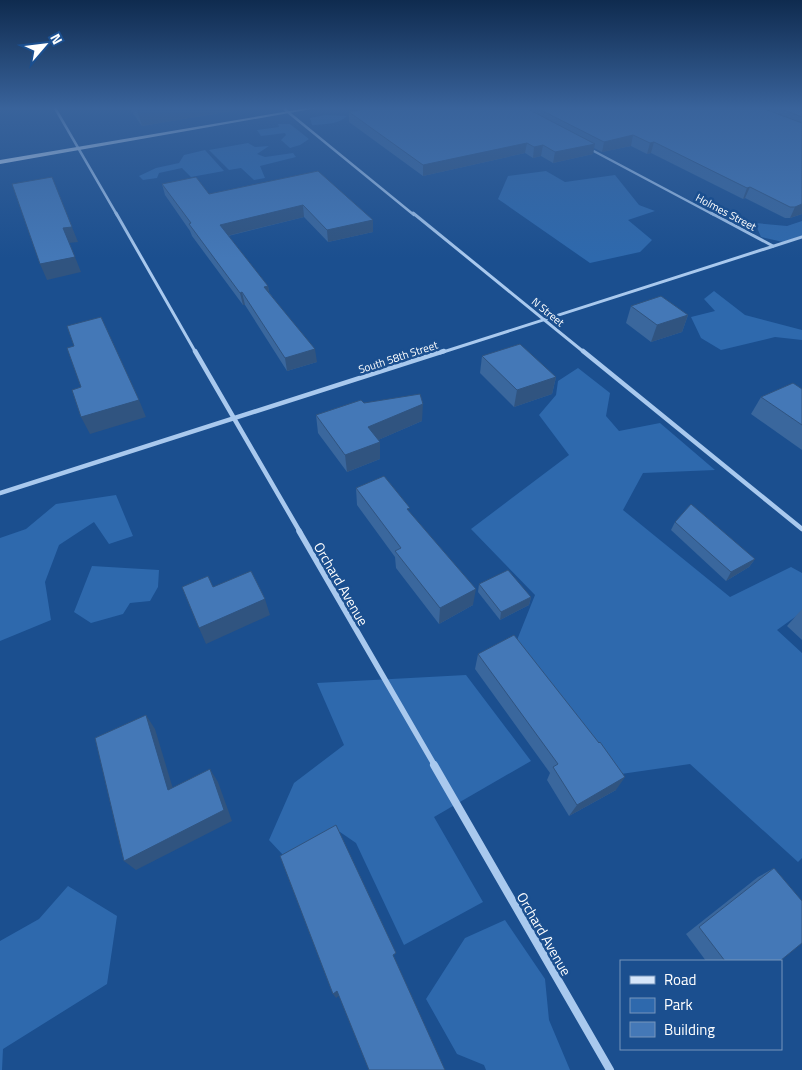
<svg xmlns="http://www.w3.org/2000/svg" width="802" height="1070" font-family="'Titillium Web',sans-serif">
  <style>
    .green { fill: #2e69ad }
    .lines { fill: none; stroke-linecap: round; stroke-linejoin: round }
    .minor-far4 { stroke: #a9c9ee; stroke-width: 2.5 }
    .minor-far3 { stroke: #a9c9ee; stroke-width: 3 }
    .minor-far2 { stroke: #a9c9ee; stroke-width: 4.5 }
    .minor-far1 { stroke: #a9c9ee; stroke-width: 5.5 }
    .minor { stroke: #a9c9ee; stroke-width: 8 }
    .secondary { fill: #d6e6fa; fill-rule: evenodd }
    .wall { fill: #3a679d }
    .shaded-wall { fill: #305480 }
    .building { fill: #4478b7; stroke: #305480 }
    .labels { text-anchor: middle; stroke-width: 5; stroke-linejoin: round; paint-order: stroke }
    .far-street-label { font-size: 11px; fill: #fff; stroke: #1b4f8f }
    .street-label { font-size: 14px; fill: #fff; stroke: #1b4f8f }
  </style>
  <rect width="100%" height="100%" fill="#1b4f8f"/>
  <g class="green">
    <path d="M325,115L347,116C338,125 324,124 312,125L310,118Z"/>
    <polygon points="278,124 290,124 309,139 300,145 290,148 281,140 286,135 285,133 261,136 257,130 279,127"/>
    <polygon points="248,143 255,147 269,146 257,154 265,157 293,153 296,157 260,166 265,178 254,180 241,168 229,170 209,150"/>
    <polygon points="205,150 224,171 191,177 182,168 159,173 157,178 143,180 139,176 156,168 179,163 184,155"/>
    <polygon points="546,171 565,182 615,175 639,205 655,211 628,220 652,240 640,252 590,263 498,199 508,176"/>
    <polygon points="802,221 802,236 783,242 761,237 755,223 787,226"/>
    <polygon points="714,291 745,315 802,330 802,340 775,337 721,350 701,338 691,317 715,311 704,299"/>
    <polygon points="578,368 610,393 606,416 619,431 660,423 715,470 643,473 623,510 730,597 791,567 802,573 802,612 777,630 802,653 802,858 798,862 690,764 621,774 517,640 535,595 471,529 569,455 539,415 556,395 558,381"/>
    <polygon points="116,495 133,536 109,544 94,522 59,545 45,582 51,620 0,641 0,538 26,529 56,504"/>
    <polygon points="92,566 159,570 158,587 150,601 130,603 123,614 91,623 74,612"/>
    <polygon points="466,675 531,761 434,817 483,902 404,945 356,843 340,832 283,855 269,840 294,783 344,745 317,683"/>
    <polygon points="68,886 117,916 107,984 3,1049 2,1070 0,1070 0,941 39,919"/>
    <polygon points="505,920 545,979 549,1020 570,1070 486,1070 484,1065 457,1054 426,999 465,938"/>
  </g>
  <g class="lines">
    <g class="minor-far4">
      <polyline points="55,108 117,215"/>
      <polyline points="283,108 414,215"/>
      <polyline points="588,148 714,215"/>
    </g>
    <g class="minor-far3">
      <polyline points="116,213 196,353"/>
      <polyline points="413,213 585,353"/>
      <polyline points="711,213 773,246"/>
      <polyline points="440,353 802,237"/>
    </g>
    <g class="minor-far2">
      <polyline points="195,351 300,532"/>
      <polyline points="583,351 802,529"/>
      <polyline points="0,493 444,351"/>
    </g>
    <polyline class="minor-far1" points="299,531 435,766"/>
    <polyline class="minor" points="434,765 610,1070"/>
    <polygon class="secondary" points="307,108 317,108 0,164 0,160"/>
  </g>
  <g class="wall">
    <polygon points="129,108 243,108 243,109 142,126"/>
    <polygon points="371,108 802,108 802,214 790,218 785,218 745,198 743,199 651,153 647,154 631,146 602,152 594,148 593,154 553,163 541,156 533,158 525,153 423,176 349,122 349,112"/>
    <polygon points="318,171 373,232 328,242 304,217 228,236 268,286 269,292 317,362 287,371 245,305 243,305 192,236 190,231 165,195 162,184 209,194"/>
    <polygon points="631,306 688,315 682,332 651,342 626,323"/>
    <polygon points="482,356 556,377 552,394 514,407 480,373"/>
    <polygon points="802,389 802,450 751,414 761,397"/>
    <polygon points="364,403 422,421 378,440 380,459 347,472 318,433 316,415"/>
    <polygon points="356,488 410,513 473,605 439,624 396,568 395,557 357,505"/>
    <polygon points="675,522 755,559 749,567 726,581 671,530"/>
    <polygon points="479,584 531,597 529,605 500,620 478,592"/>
    <polygon points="802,609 802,640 787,626"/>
    <polygon points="478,654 616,790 569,816 547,780 550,773 475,669"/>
    <polygon points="774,868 780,961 706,961 686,934 758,877"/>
  </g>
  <g class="shaded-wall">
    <polygon points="147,108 243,108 243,109 142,126 137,110"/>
    <polygon points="633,135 631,146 602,152 604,142"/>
    <polygon points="654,142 651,153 647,154 650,143"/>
    <polygon points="527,143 525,153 423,176 423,165"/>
    <polygon points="595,144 593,154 553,163 555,152"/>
    <polygon points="543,145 541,156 533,158 534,147"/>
    <polygon points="750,187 745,198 743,199 747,188"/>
    <polygon points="802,204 802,214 790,218 795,207"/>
    <polygon points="303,205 304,217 223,237 220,225"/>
    <polygon points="373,220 373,232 328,242 327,230"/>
    <polygon points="72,227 78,242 69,243 63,228"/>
    <polygon points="75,257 81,272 47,280 40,264"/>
    <polygon points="268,286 270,298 264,287"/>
    <polygon points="242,292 245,305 243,305 240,293"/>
    <polygon points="688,315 682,332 651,342 657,325"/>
    <polygon points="315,349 317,362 287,371 285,358"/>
    <polygon points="556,377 552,394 514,407 517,390"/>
    <polygon points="139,400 146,417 90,434 81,417"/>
    <polygon points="423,404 422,421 369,444 368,427"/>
    <polygon points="380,442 380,459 347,472 345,455"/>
    <polygon points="755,559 749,567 726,581 731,572"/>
    <polygon points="476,589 473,605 439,624 440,608"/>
    <polygon points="531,597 529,605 500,620 501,612"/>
    <polygon points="265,599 270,615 206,644 199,628"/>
    <polygon points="146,715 155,729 177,802 168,790"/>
    <polygon points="210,769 218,782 232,821 136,870 124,861"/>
    <polygon points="625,777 616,790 569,816 577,805"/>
    <polygon points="337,991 340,995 336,998 333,994"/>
  </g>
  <g class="building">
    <polygon points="136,108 147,108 137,110"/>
    <polygon points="371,108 526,108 595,144 555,152 543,145 534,147 527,143 423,165 349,112"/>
    <polygon points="537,108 762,108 802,123 802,204 795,207 790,207 750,187 747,188 654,142 650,143 633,135 604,142"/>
    <polygon points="779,108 802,108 802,117"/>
    <polygon points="318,171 373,220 327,230 303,205 220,225 268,286 264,287 315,349 285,358 242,292 240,293 189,224 191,223 162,184 196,177 209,194"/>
    <polygon points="52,177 72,227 63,228 75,257 40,264 12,184"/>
    <polygon points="661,296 688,315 657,325 631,306"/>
    <polygon points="101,317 139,400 81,417 72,390 81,387 67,348 74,346 67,326"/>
    <polygon points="520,344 556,377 517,390 482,356"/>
    <polygon points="793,383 802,389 802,425 761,397"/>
    <polygon points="420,394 423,404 368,427 380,442 345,455 316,415 361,400 364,403"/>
    <polygon points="384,476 410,508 407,509 476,589 440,608 395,551 401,548 356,488"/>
    <polygon points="691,504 755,559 731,572 675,522"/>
    <polygon points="508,570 531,597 501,612 479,584"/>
    <polygon points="251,571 265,599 199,628 182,587 208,576 213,587"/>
    <polygon points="514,635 599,743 600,742 625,777 577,805 553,767 558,764 478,654"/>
    <polygon points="146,715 168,790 210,769 224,810 124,861 95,738"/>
    <polygon points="336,825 396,953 393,955 445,1070 369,1070 337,991 333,994 280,856"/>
    <polygon points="774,868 802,901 802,943 780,961 725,961 699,927"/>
  </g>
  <linearGradient id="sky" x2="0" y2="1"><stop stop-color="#0f2b4f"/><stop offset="0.42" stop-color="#39639b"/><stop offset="1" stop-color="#39639b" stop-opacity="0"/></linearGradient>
  <rect width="802" height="258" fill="url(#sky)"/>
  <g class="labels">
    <g class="far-street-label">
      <text transform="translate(726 212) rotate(28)" y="4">Holmes Street</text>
      <text transform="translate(548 312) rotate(39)" y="4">N Street</text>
      <text transform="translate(398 357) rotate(-18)" y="4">South 58th Street</text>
    </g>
    <g class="street-label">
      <text transform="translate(341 584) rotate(60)" y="5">Orchard Avenue</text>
      <text transform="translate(544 934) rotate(60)" y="5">Orchard Avenue</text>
    </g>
  </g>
  <rect x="620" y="960" width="162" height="90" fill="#1b4f8f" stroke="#7695bc"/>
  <rect x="630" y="976" width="25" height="8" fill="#d6e6fa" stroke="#7695bc"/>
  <text x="664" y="985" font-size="15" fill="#ffffff">Road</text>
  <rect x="630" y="998" width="25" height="15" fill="#2e69ad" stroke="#7695bc"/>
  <text x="664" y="1010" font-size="15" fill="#ffffff">Park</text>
  <rect x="630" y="1022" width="25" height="15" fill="#4478b7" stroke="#7695bc"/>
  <text x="664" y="1035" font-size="15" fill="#ffffff">Building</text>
  <g transform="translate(45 45) rotate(62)" stroke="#1b4f8f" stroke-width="4" paint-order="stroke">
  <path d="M0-4L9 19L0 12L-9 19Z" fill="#ffffff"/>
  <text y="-8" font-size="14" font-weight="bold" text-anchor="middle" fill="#ffffff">N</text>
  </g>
</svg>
